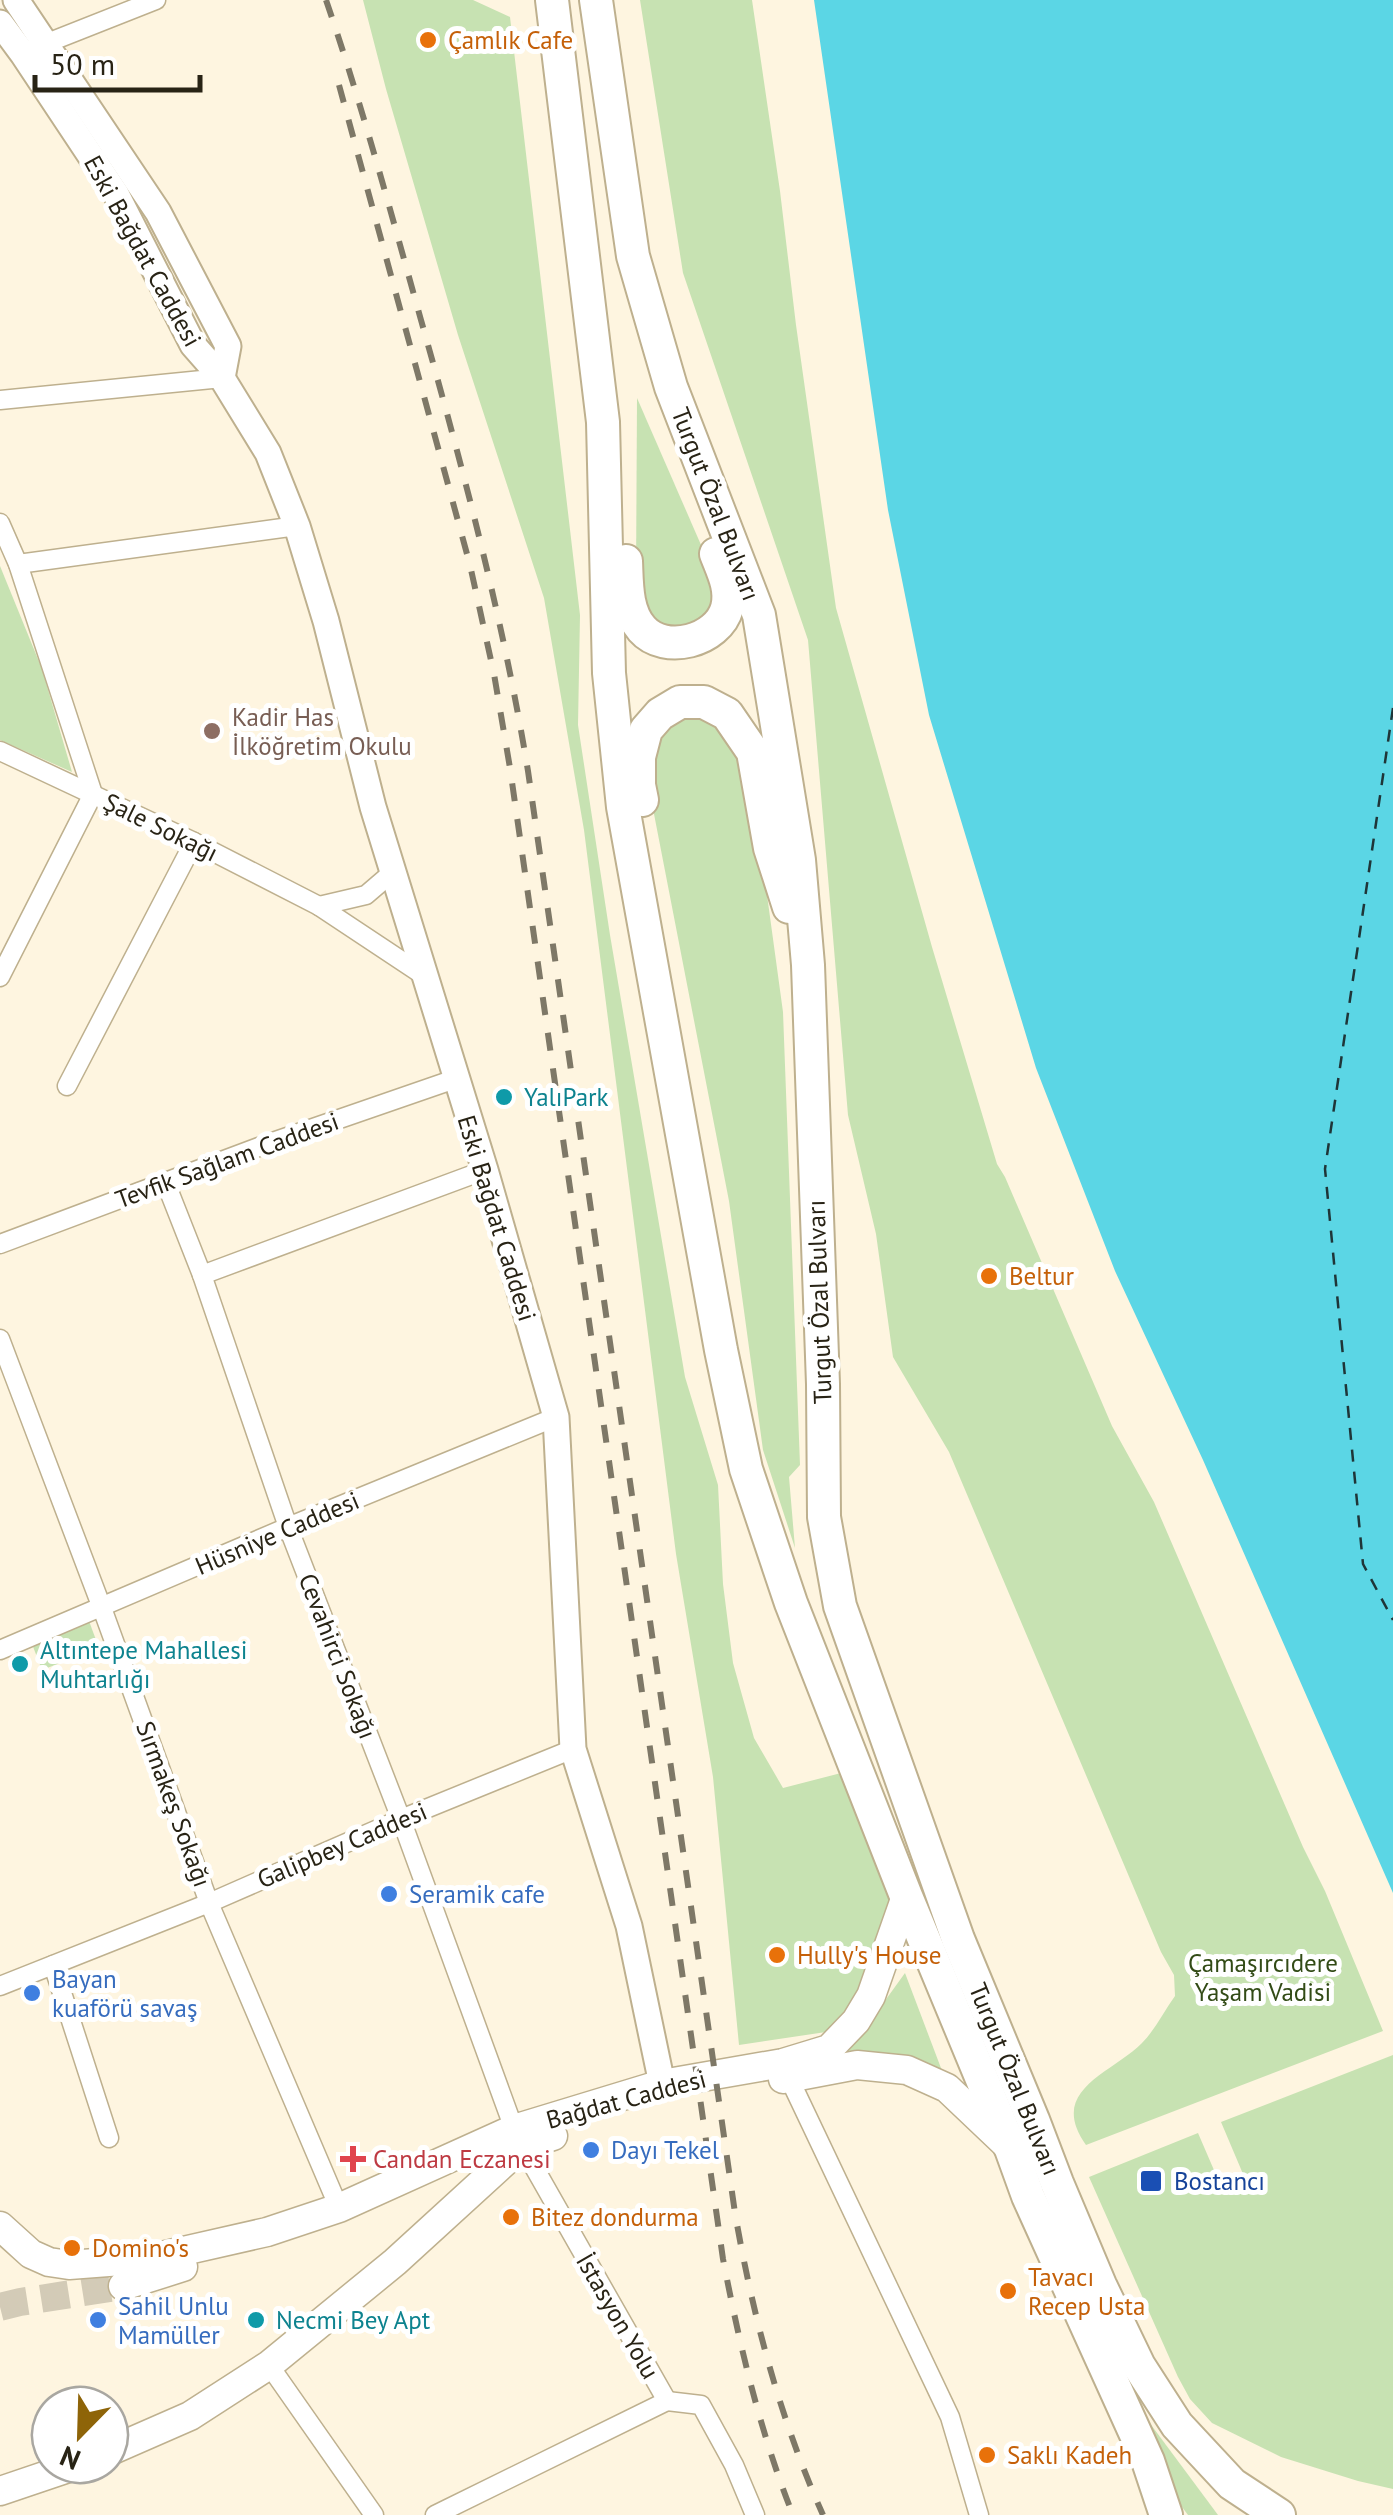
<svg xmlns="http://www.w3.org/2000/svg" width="1393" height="2515" font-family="'PT Sans',sans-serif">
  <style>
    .green { fill: #c7e2b2 }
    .water { fill: #5bd6e5 }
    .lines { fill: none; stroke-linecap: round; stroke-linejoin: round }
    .ferry { stroke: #1f3538; stroke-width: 2.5; stroke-dasharray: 12 10; stroke-linecap: butt }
    .primary-tunnel { stroke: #d3cbb7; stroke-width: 28; stroke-dasharray: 28 14; stroke-linecap: butt }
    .street-casing { stroke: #beb08e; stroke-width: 21 }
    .secondary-casing { stroke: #beb08e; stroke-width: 29 }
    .primary-casing { stroke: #beb08e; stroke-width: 31 }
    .highway-casing { stroke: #beb08e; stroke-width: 36 }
    .street { stroke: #fff; stroke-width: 18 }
    .secondary { stroke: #fff; stroke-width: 25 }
    .primary { stroke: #fff; stroke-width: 28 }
    .highway { stroke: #fff; stroke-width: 32 }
    .rail { stroke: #7e7867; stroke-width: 6; stroke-dasharray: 18 18; stroke-linecap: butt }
    .food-dot { fill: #e8710a; stroke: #fff; stroke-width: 4 }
    .education-dot { fill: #8d6e63; stroke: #fff; stroke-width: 4 }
    .culture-dot { fill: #0f9aa8; stroke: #fff; stroke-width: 4 }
    .shop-dot { fill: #3f7fe0; stroke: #fff; stroke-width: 4 }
    .health-dot { fill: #e0444e; stroke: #fff; stroke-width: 4 }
    .transit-dot { fill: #1a4fb4; stroke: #fff; stroke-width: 4 }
    .labels { text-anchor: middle; stroke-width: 10; stroke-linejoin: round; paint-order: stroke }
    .food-label { font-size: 25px; fill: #c56008; stroke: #fff; text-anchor: start }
    .street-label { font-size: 25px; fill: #282315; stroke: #fff }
    .education-label { font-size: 25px; fill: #785e54; stroke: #fff; text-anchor: start }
    .culture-label { font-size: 25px; fill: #0d838f; stroke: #fff; text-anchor: start }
    .shop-label { font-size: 25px; fill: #366cbe; stroke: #fff; text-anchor: start }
    .park-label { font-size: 25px; fill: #324b16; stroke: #fff }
    .health-label { font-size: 25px; fill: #be3a42; stroke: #fff; text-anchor: start }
    .transit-label { font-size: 25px; fill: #164399; stroke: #fff; text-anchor: start }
  </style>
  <rect width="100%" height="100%" fill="#fef5e0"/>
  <g class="green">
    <polygon points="363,0 473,0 510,17 580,615 578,725 610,935 685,1377 718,1485 723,1584 733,1663 754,1738 783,1788 845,1772 893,1898 854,2009 826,2032 739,2045 713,1777 676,1554 584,830 544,598 458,335 386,89"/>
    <path d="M640,0H752L780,191L796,325L836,608L932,947L997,1164L1005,1177L1112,1426L1154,1502L1303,1847L1325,1891L1383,2031L1086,2145C1047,2090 1111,2074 1142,2043C1155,2030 1164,2011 1175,1996L1174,1975L1161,1952L949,1452L893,1357L876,1234L848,1115L808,640L683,273Z"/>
    <polygon points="637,398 715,577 713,610 686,630 661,625 646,612 636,578"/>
    <polygon points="0,566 42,669 72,772 0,740"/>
    <polygon points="693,713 716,721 751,778 783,1012 800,1465 789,1477 795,1548 763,1450 729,1201 648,783 658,731"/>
    <polygon points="89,1621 99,1648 42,1670 32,1644"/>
    <polygon points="905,1973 944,2076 876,2056 848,2052"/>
    <polygon points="1393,2055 1393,2489 1358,2481 1281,2457 1212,2423 1190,2399 1178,2377 1089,2177 1198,2133 1223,2191 1246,2181 1221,2122"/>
    <polygon points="1139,2414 1143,2414 1218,2515 1188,2515 1179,2503"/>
  </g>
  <polygon class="water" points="814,0 1393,0 1393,1893 1203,1460 1115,1271 1036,1068 929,715 888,510"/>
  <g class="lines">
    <polyline class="ferry" points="1393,708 1325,1169 1363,1564 1393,1620"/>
    <polyline class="primary-tunnel" points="0,2307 20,2302 123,2286"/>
    <g class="street-casing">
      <g id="street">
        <polyline points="37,47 156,0"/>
        <polyline points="0,400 222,378"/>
        <polyline points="0,523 18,564 93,794 0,977"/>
        <polyline points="18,564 297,526"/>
        <polyline points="0,751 194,842 319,906 426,977"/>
        <polyline points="319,906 366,895 394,871"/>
        <polyline points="67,1086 194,842"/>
        <polyline points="165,1181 202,1275 288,1527 401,1819 514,2129"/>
        <polyline points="0,1244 264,1145 455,1079"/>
        <polyline points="202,1275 485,1170"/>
        <polyline points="0,1339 102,1608 209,1903 339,2208"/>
        <polyline points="0,1650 288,1527 556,1417"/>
        <polyline points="53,1965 109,2138"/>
        <polyline points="0,1986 209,1903 401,1819 573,1749"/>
        <polyline points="789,2078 950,2417 979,2515"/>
        <polyline points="522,2146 667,2401"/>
        <polyline points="269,2365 374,2515"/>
        <polyline points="667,2401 701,2405 734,2465 755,2515"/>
        <polyline points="435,2515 667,2401"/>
      </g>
    </g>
    <g class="secondary-casing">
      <g id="secondary">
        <polyline points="16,0 158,212 228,346 222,378"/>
        <polyline points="0,23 23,54 116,194 193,345 222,378 268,453 297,526 326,621 373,807 485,1170 556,1417 573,1749 629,1926 662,2084"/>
      </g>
    </g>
    <g class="primary-casing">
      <g id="primary">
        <polyline points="783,2079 857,2065 907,2070 947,2088 1007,2145"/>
        <polyline points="0,2226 31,2254 49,2262 69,2265 148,2259 267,2232 339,2208 514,2129 662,2084 783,2063 829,2049 856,2021 871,1996 906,1896"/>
        <polyline points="123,2286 183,2267"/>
        <polyline points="110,2451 190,2416 269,2365 395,2262 522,2146 553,2136"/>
        <polyline points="0,2491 77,2465"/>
      </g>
    </g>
    <g class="highway-casing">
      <g id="highway">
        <polyline points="552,0 603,422 609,673 623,807 721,1350 746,1469 791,1603 906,1896 1011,2149 1028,2196 1148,2461 1166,2515"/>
        <polyline points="596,0 633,256 671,387 759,615 799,860 808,965 823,1384 824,1517 840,1606 958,1939 1033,2120 1057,2183 1100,2285 1139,2366 1177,2425 1232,2484 1279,2515"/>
        <path d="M626,561C627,584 626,611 642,629C665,655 718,641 727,608C732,589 723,572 716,554"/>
        <polyline points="642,800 639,785 639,757 646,730 660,714 680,702 704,702 727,714 753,752 770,848 789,907"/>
      </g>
    </g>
    <use href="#street" class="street"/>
    <use href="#secondary" class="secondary"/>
    <use href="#primary" class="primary"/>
    <use href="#highway" class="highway"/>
    <g class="rail">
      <path d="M326,0C362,105 391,213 421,320C463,469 503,618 528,771L735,2213C753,2317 780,2419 823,2515"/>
      <path d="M339,85L470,565L494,674L510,768L723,2259C740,2347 760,2432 793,2515"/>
    </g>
  </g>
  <g class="food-dot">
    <circle cx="428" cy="40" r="10"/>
    <circle cx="989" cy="1276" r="10"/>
    <circle cx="777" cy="1955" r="10"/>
    <circle cx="511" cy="2217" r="10"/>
    <circle cx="72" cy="2248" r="10"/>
    <circle cx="1008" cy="2291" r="10"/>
    <circle cx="987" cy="2455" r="10"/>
  </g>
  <circle class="education-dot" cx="212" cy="731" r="10"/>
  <g class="culture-dot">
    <circle cx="504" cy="1097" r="10"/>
    <circle cx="20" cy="1664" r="10"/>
    <circle cx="256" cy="2320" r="10"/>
  </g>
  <g class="shop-dot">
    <circle cx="389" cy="1894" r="10"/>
    <circle cx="32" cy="1993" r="10"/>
    <circle cx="591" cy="2150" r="10"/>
    <circle cx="98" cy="2320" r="10"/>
  </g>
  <path class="health-dot" d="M348 2144h10v10h10v10h-10v10h-10v-10h-10v-10h10z"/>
  <rect class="transit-dot" x="1139" y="2169" width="24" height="24" rx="5"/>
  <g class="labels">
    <g class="food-label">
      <text x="448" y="49">Çamlık Cafe</text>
      <text x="1009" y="1285">Beltur</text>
      <text x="797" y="1964">Hully's House</text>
      <text x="531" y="2226">Bitez dondurma</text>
      <text x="92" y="2257">Domino's</text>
      <text x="1028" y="2286">Tavacı<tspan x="1028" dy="29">Recep Usta</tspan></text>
      <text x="1007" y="2464">Saklı Kadeh</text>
    </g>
    <g class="street-label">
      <text transform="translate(143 251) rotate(61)" y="9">Eski Bağdat Caddesi</text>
      <text transform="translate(716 504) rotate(69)" y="9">Turgut Özal Bulvarı</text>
      <text transform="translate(161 827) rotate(26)" y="9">Şale Sokağı</text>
      <text transform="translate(227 1160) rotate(-20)" y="9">Tevfik Sağlam Caddesi</text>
      <text transform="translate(497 1218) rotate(73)" y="9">Eski Bağdat Caddesi</text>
      <text transform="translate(819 1302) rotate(-92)" y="9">Turgut Özal Bulvarı</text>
      <text transform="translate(277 1533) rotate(-23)" y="9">Hüsniye Caddesi</text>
      <text transform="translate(338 1656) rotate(69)" y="9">Cevahirci Sokağı</text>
      <text transform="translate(174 1804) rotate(70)" y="9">Sırmakeş Sokağı</text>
      <text transform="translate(342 1845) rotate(-23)" y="9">Galipbey Caddesi</text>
      <text transform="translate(1015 2079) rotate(68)" y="9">Turgut Özal Bulvarı</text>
      <text transform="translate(626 2099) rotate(-15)" y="9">Bağdat Caddesi</text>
      <text transform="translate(618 2316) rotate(60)" y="9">İstasyon Yolu</text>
    </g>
    <g class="education-label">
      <text x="232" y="726">Kadir Has<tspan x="232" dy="29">İlköğretim Okulu</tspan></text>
    </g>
    <g class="culture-label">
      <text x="524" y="1106">YalıPark</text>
      <text x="40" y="1659">Altıntepe Mahallesi<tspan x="40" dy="29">Muhtarlığı</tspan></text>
      <text x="276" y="2329">Necmi Bey Apt</text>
    </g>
    <g class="shop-label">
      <text x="409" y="1903">Seramik cafe</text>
      <text x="52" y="1988">Bayan<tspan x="52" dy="29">kuaförü savaş</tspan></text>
      <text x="611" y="2159">Dayı Tekel</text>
      <text x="118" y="2315">Sahil Unlu<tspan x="118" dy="29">Mamüller</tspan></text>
    </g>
    <g class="park-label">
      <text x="1263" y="1972">Çamaşırcıdere<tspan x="1263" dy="29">Yaşam Vadisi</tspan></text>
    </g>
    <g class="health-label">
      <text x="373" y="2168">Candan Eczanesi</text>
    </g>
    <g class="transit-label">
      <text x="1174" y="2190">Bostancı</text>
    </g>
  </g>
  <g transform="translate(80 2435) rotate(203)"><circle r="48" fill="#ffffff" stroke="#a9a7a1" stroke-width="2.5"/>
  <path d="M0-8L18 38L0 25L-18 38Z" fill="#8e6408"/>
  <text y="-15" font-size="28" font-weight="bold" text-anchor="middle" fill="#282315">N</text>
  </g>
  <path d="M35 75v15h165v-15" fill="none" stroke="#282315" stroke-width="5"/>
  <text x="50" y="75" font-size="30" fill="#282315" stroke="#ffffff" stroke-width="8" paint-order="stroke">50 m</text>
</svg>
